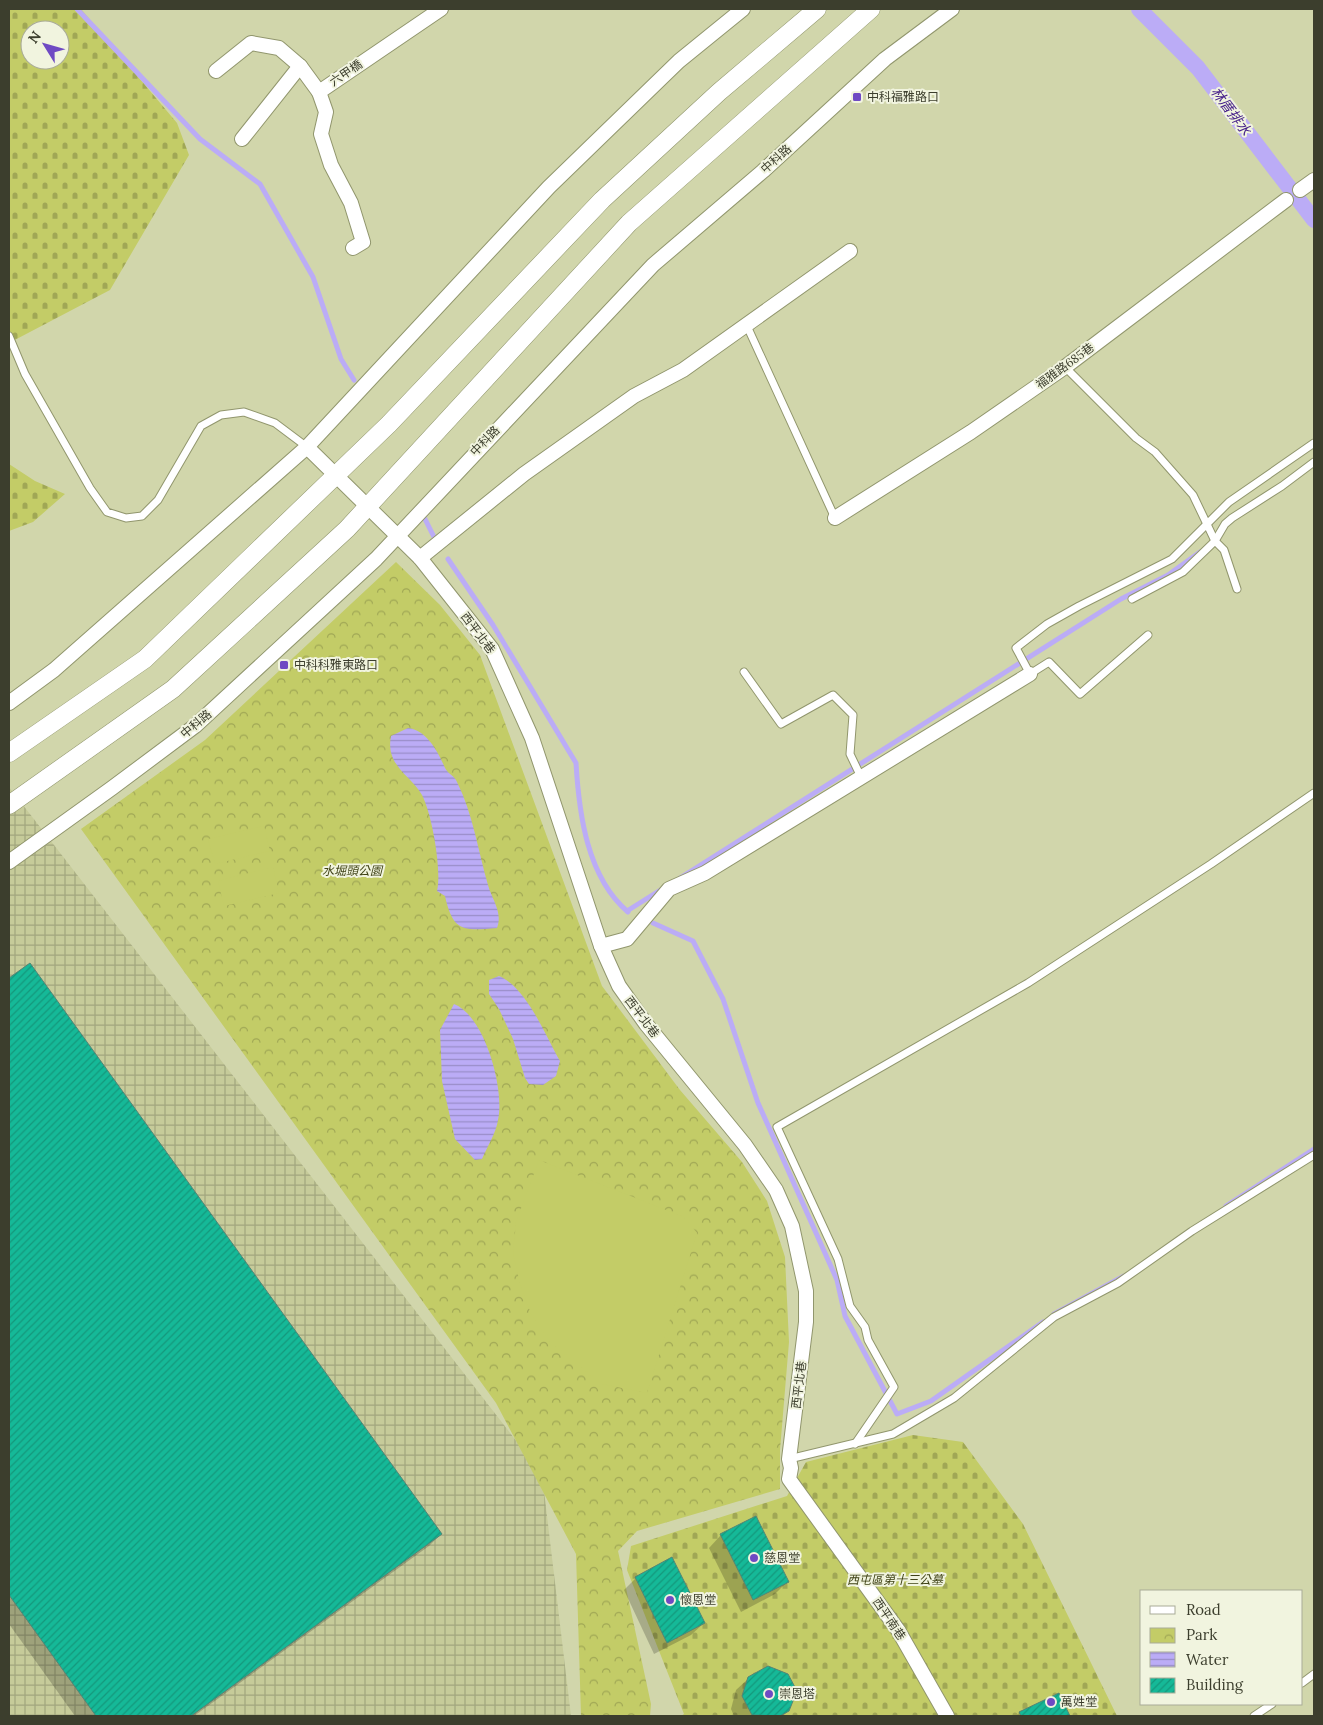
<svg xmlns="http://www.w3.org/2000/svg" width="1323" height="1725" font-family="Lora,'Noto Sans TC',serif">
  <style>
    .industrial { fill: url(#industrial-grid) }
    .cemetery { fill: url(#cemetery-stones); fill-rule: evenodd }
    .park { fill: url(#park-crowns) }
    .pitch { fill: #c3cc67 }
    .water { fill: url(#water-rules) }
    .shadow { fill: #0003 }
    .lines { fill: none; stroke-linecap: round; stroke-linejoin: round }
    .stream { stroke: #bbacf6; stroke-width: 5 }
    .canal { stroke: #bbacf6; stroke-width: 16 }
    .building { fill: url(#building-hatch); stroke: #548476 }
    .service-casing { stroke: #91966d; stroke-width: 9 }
    .minor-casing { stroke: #91966d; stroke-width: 16 }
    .tertiary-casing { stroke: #91966d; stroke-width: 19 }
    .service { stroke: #fff; stroke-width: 7 }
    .minor { stroke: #fff; stroke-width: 14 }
    .tertiary { stroke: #fff; stroke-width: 18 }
    .poi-dot { fill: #6f4ac3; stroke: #f1f4df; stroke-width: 2 }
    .labels { text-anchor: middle; stroke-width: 4; stroke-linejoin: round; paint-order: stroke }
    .street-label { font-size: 12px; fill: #3c3e2d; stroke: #f1f4df }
    .poi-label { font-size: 12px; fill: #3c3e2d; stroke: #f1f4df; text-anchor: start }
    .park-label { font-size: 12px; font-style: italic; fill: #404317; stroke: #f1f4df }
    .water-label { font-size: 14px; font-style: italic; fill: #48228b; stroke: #f1f4df }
  </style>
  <defs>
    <pattern id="industrial-grid" width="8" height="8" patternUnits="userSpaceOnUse" patternTransform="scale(1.25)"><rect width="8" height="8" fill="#c6cb9a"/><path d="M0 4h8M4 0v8" fill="none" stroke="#a2a67e"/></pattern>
    <pattern id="cemetery-stones" width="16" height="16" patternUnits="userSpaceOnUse" patternTransform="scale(1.25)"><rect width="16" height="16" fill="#c3cc67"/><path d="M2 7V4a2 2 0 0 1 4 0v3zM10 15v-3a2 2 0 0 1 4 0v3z" fill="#a0a755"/></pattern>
    <pattern id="park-crowns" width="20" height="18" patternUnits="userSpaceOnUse" patternTransform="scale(1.25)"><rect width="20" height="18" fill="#c3cc67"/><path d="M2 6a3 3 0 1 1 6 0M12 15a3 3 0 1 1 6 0" fill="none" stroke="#a0a755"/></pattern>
    <pattern id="water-rules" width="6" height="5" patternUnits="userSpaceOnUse" patternTransform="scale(1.25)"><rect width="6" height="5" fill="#bbacf6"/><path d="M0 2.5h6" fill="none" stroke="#998dc8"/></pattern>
    <pattern id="building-hatch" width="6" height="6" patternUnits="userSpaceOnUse" patternTransform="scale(1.25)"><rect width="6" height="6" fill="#15b998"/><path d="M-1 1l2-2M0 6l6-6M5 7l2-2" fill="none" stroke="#14987c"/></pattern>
  </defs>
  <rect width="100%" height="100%" fill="#d1d6ab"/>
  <polygon class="industrial" points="9,787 542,1474 571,1716 9,1716"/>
  <g class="cemetery">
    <path d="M9,9H81L177,123L189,155L110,290L9,343ZM30,30H60V60H30Z"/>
    <polygon points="9,464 35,481 65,494 33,522 9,531"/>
    <polygon points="913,1435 963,1442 1023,1524 1117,1716 681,1716 684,1714 627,1570 631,1546 787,1496 806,1462"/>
  </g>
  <polygon class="park" points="396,562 440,605 480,655 602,986 680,1090 742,1162 767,1201 785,1257 789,1342 780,1450 780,1489 637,1531 618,1551 651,1704 650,1716 581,1716 576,1554 496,1403 81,829 205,740"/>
  <g class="pitch">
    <polygon points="264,826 270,851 215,864 208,839"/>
    <polygon points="273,867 279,893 224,906 218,881"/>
    <polygon points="539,1160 684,1217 697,1233 647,1393 602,1384 550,1342 531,1314 520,1284 513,1253 516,1222"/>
  </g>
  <g class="water">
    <path d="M408,728C427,730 438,752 445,768C448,774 455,776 457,782C473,814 478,851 488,885C492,900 503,912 497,928C463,931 453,932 445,896L437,891C442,871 432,814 422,795C411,775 385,766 391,736Z"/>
    <path d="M499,976C527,988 545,1035 560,1061L556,1076L543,1085L529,1084L525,1078L513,1039L499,1009L489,994V980Z"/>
    <path d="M454,1004C485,1016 505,1090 498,1120C496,1133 487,1147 482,1159L475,1160L455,1139L442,1081L440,1030Z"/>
  </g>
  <g class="shadow">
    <polygon points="30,964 441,1534 429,1546 194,1716 75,1716 9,1624 9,980"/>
    <polygon points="721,1535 787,1582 775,1594 741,1612 709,1548"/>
    <polygon points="636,1578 704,1623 691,1635 654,1654 624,1590"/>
    <polygon points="749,1678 788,1711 783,1716 734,1716 731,1709 736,1690"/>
    <polygon points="1058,1694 1068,1716 1016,1716 1019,1713"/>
  </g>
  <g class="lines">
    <g class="stream">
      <polyline points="77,9 200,139 260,184 313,277 341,359 354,380"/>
      <polyline points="425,519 434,537"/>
      <path d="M448,559L493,625L576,763C579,814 587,877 628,912"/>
      <polyline points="680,878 1121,599 1168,575 1200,552"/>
      <polyline points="627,911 662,889"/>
      <polyline points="653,923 693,941 723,999 758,1103 837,1280 845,1316 897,1414 931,1401 1043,1322"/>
      <polyline points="1226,1206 1314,1149"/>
      <polyline points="1054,1314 1124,1276"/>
    </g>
    <polyline class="canal" points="1139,9 1198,68 1314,220"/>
  </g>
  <g class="building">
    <polygon points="30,963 442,1534 191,1716 96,1716 9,1595 9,978"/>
    <polygon points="756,1516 789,1582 753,1600 720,1534"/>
    <polygon points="672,1557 705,1623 667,1643 635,1577"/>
    <polygon points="768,1666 788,1674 797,1691 789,1711 780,1716 752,1715 742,1696 748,1677"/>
    <polygon points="1059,1693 1070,1716 1021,1716 1019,1712"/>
  </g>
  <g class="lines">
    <g class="service-casing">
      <g id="service">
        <polyline points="747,326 835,518"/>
        <polyline points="9,336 25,374 90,488 107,512 126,518 142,516 158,500 201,426 221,415 244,412 275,423 307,447"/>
        <polyline points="1065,367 1136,438 1155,452 1193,495 1215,541 1224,550 1237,589"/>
        <polyline points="1132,599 1183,572 1215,541 1225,524 1232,518 1282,486 1314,462"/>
        <polyline points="1148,635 1080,694 1049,662 1030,674 1016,648 1047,624 1079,606 1172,559 1229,502 1314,443"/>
        <polyline points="744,672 781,724 833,695 853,715 850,754 861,777"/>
        <polyline points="855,1444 894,1387 868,1340 865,1327 850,1306 838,1259 777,1127 1028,983 1211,864 1314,793"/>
        <polyline points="789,1459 893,1434 954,1398 1054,1317 1118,1283 1192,1231 1314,1155"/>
        <polyline points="1302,1683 1314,1674"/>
        <polyline points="1254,1716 1272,1704"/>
      </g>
    </g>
    <g class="minor-casing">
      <g id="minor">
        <polyline points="216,71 251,43 279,48 300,66 319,92"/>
        <polyline points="242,139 300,66"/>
        <polyline points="1300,190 1314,180"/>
        <polyline points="353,248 363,242 351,203 331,165 321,134 326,112 319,92 441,9"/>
        <polyline points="307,447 420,558 492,649 532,738 601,946 619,986 646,1024 745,1145 776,1190 792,1226 806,1291 806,1322 789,1459 791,1468 789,1479 898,1630 947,1716"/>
        <polyline points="835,518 971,432 1065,367 1286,200"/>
        <polyline points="420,558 524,474 634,396 683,370 850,251"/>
        <polyline points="9,703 54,670 307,447 549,187 679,61 743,9"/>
        <polyline points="9,862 112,788 195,726 376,559 653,265 763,171 885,59 952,9"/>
        <polyline points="601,946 627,939 669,889 705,873 1030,674"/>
      </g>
    </g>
    <g class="tertiary-casing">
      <g id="tertiary">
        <polyline points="9,753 145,659 389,424 602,200 719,92 817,9"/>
        <polyline points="9,805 173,689 347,529 629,223 871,9"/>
      </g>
    </g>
    <use href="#service" class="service"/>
    <use href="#minor" class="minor"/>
    <use href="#tertiary" class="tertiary"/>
  </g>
  <g class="poi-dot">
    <rect x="852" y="92" width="10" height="10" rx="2.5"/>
    <rect x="279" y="660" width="10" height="10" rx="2.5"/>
    <circle cx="754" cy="1558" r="5"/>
    <circle cx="670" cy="1600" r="5"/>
    <circle cx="769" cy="1694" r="5"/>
    <circle cx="1051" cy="1702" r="5"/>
  </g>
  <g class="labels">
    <g class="street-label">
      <text transform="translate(346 73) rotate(-34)" y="4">六甲橋</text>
      <text transform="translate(776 159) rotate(-42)" y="4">中科路</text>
      <text transform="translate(1065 366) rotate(-36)" y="4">福雅路685巷</text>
      <text transform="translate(485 441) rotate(-46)" y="4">中科路</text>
      <text transform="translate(478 633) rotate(53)" y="4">西平北巷</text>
      <text transform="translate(196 724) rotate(-40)" y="4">中科路</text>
      <text transform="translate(642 1017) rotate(53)" y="4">西平北巷</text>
      <text transform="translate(799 1385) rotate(-83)" y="4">西平北巷</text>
      <text transform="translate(889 1619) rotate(56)" y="4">西平南巷</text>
    </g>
    <g class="poi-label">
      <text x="867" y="101">中科福雅路口</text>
      <text x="294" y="669">中科科雅東路口</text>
      <text x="764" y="1562">慈恩堂</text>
      <text x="680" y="1604">懷恩堂</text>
      <text x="779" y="1698">崇恩塔</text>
      <text x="1061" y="1706">萬姓堂</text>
    </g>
    <g class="park-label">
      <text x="352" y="875">水堀頭公園</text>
      <text x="895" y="1584">西屯區第十三公墓</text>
    </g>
    <g class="water-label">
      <text transform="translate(1231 111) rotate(53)" y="5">林厝排水</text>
    </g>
  </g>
  <rect width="1323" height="1725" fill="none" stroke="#3c3e2d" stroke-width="20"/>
  <rect x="1140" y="1590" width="162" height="115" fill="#f1f4df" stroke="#a9ab98"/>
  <rect x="1150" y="1606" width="25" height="8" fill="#ffffff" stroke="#a9ab98"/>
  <text x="1186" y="1615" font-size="15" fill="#3c3e2d">Road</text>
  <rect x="1150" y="1628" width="25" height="15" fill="url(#park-crowns)" stroke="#a9ab98"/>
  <text x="1186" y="1640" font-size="15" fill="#3c3e2d">Park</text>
  <rect x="1150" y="1652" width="25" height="15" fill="url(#water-rules)" stroke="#a9ab98"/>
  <text x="1186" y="1665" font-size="15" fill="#3c3e2d">Water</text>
  <rect x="1150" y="1678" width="25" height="15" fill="url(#building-hatch)" stroke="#a9ab98"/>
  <text x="1186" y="1690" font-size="15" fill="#3c3e2d">Building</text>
  <g transform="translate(45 45) rotate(307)"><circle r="24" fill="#f1f4df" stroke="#a9ab98"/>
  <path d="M0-4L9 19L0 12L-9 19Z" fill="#6f4ac3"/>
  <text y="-8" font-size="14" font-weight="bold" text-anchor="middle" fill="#3c3e2d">N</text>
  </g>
</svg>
